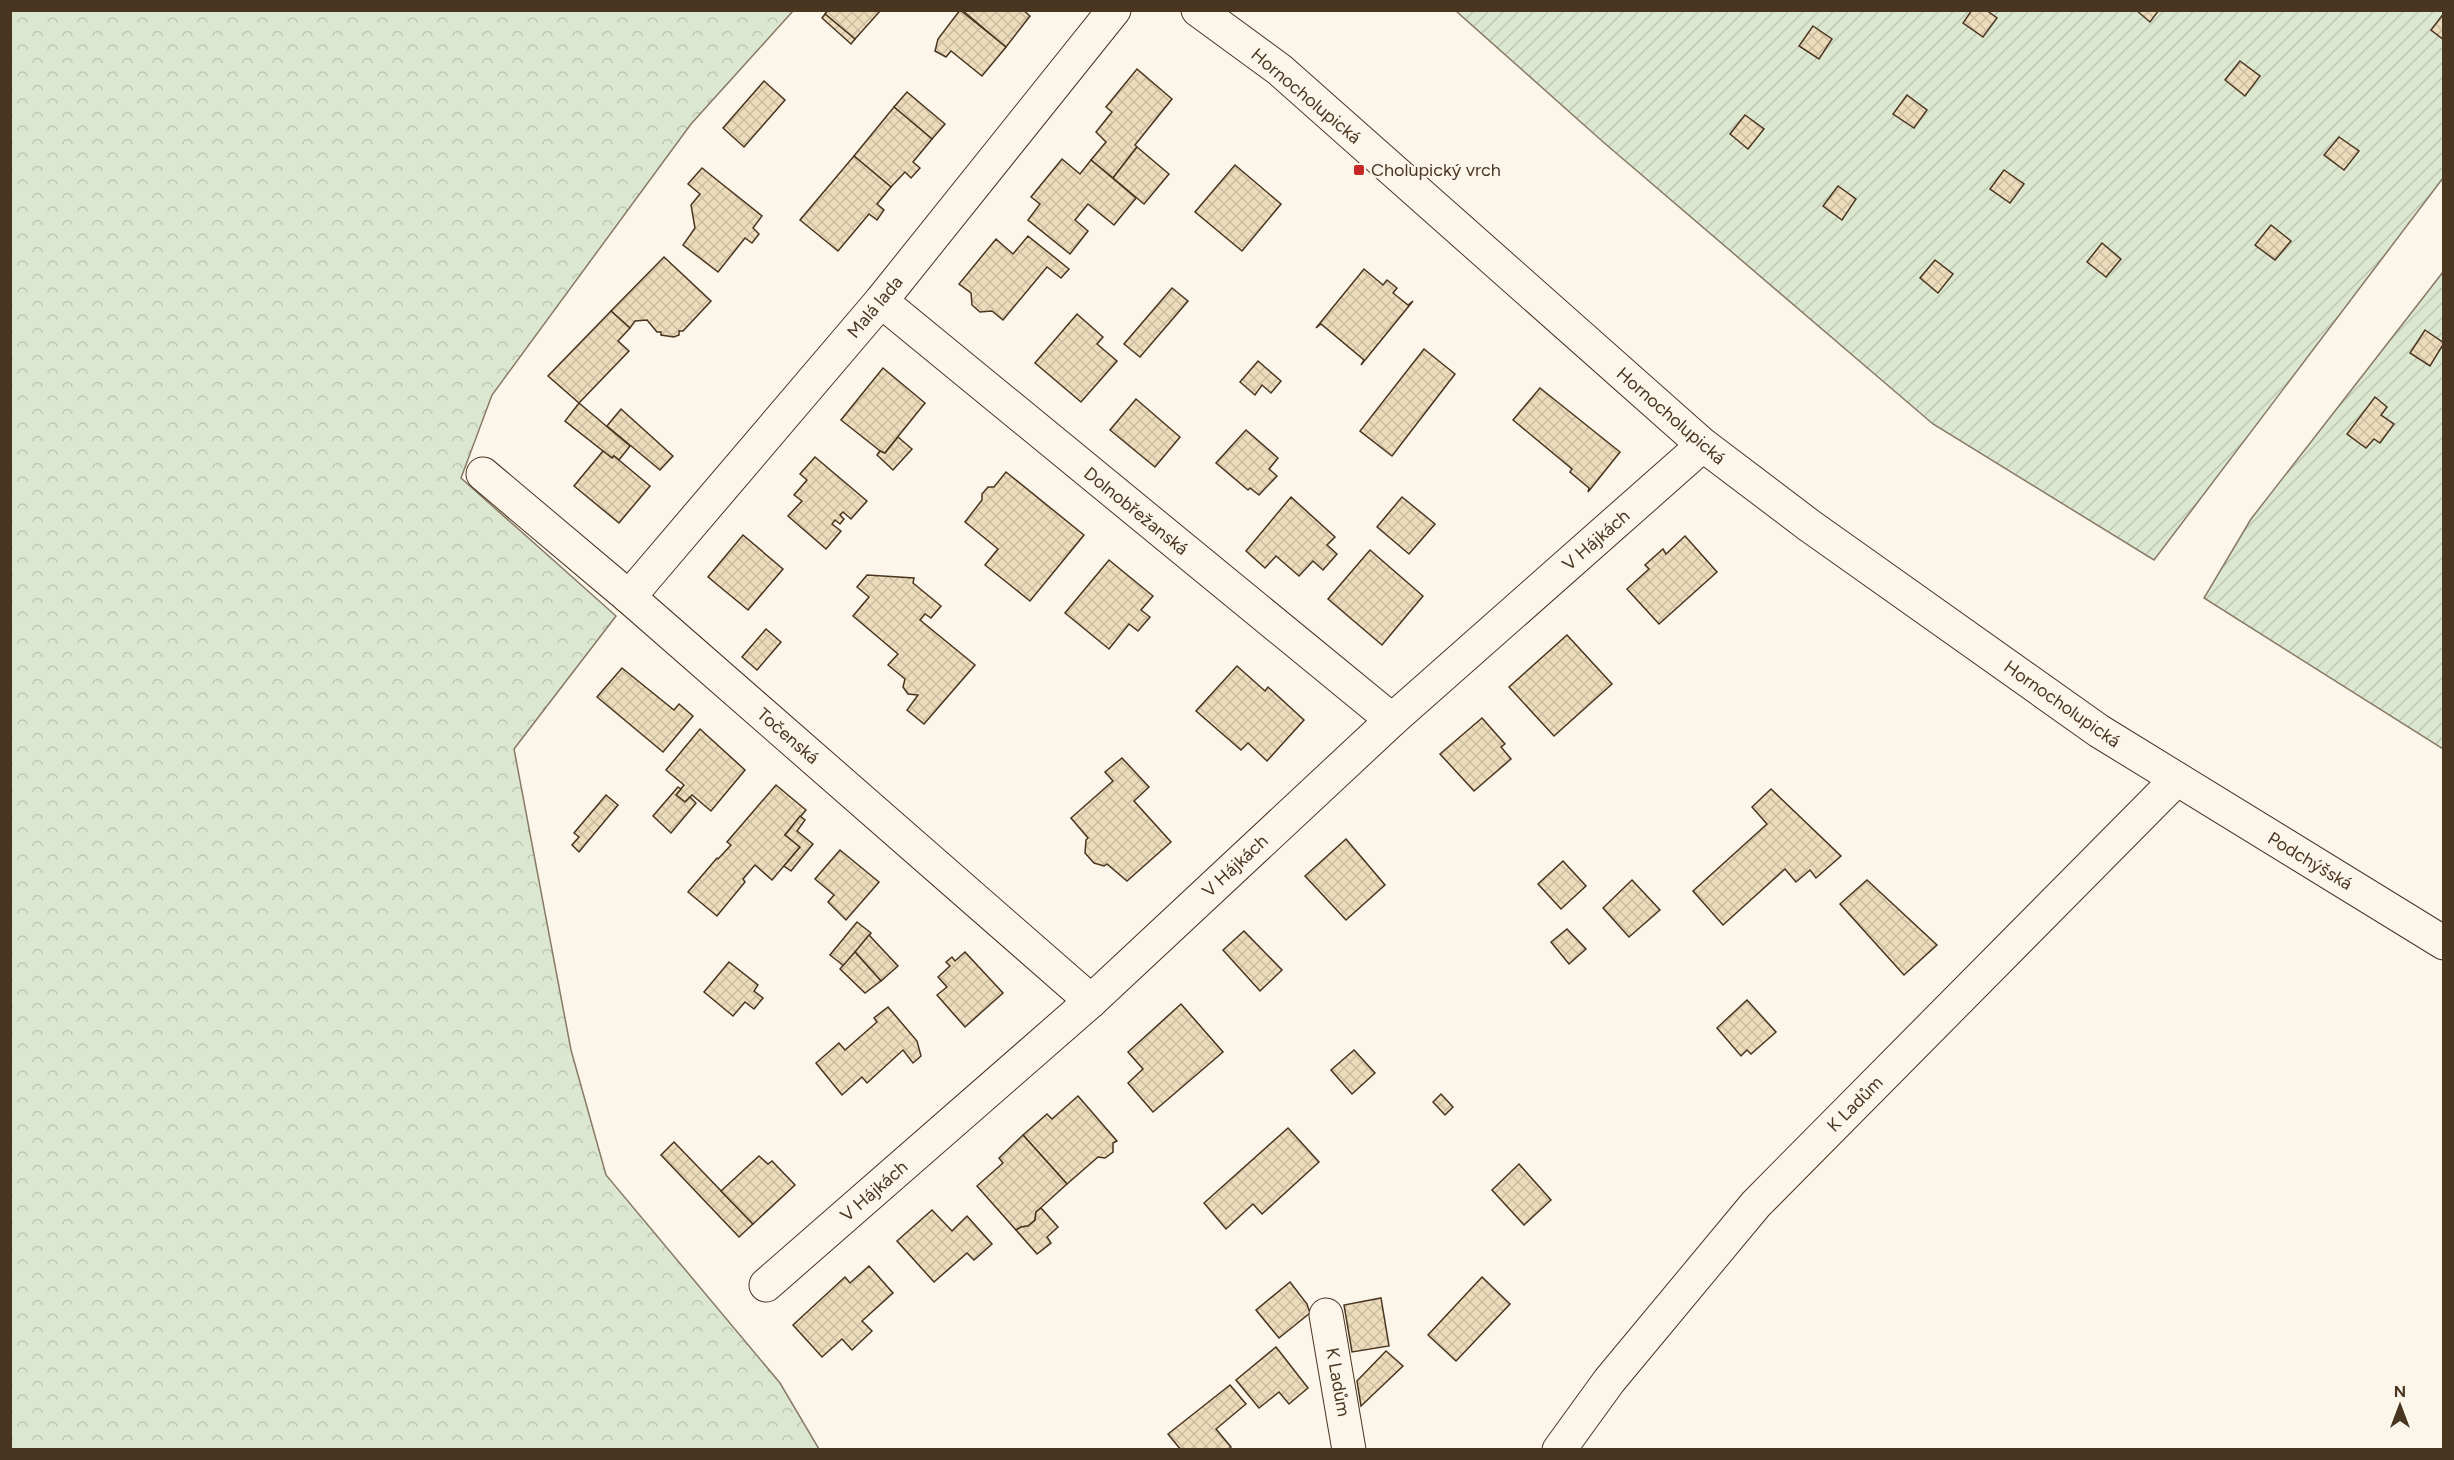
<svg xmlns="http://www.w3.org/2000/svg" width="2454" height="1460" font-family="Figtree,sans-serif">
  <style>
    .forest { fill: url(#forest-crowns); stroke: #887966; stroke-width: 1.5 }
    .garden { fill: url(#garden-furrows); stroke: #887966; stroke-width: 1.5 }
    .building { fill: url(#building-cross-hatch); stroke: #4a3520; stroke-width: 1.5 }
    .lines { fill: none; stroke-linecap: round; stroke-linejoin: round }
    .street-casing { stroke: #4a3520; stroke-width: 35 }
    .secondary-casing { stroke: #4a3520; stroke-width: 35 }
    .street { stroke: #fbf6e9; stroke-width: 33 }
    .secondary { stroke: #fbf6e9; stroke-width: 33 }
    .poi-dot { fill: #c62828; stroke: #fbf6e9; stroke-width: 2 }
    .labels { text-anchor: middle; stroke-width: 4.5; stroke-linejoin: round; paint-order: stroke }
    .street-label { font-size: 18px; fill: #4a3520; stroke: #fbf6e9 }
    .poi-label { font-size: 18px; fill: #4a3520; stroke: #fbf6e9; text-anchor: start }
  </style>
  <defs>
    <pattern id="forest-crowns" width="20" height="18" patternUnits="userSpaceOnUse" patternTransform="scale(1.5)"><rect width="20" height="18" fill="#dce7d0"/><path d="M2 6a3 3 0 1 1 6 0M12 15a3 3 0 1 1 6 0" fill="none" stroke="#bec7b2"/></pattern>
    <pattern id="garden-furrows" width="10" height="10" patternUnits="userSpaceOnUse" patternTransform="scale(1.5)"><rect width="10" height="10" fill="#dce7d0"/><path d="M-1 1l2-2M0 10L10 0M9 11l2-2" fill="none" stroke="#bec7b2"/></pattern>
    <pattern id="building-cross-hatch" width="8" height="8" patternUnits="userSpaceOnUse" patternTransform="scale(1.5)"><rect width="8" height="8" fill="#ecdcbc"/><path d="M0 0l8 8M0 8l8-8" fill="none" stroke="#ccbda1"/></pattern>
  </defs>
  <rect width="100%" height="100%" fill="#fbf6e9"/>
  <polygon class="forest" points="10,11 793,11 691,124 492,395 461,478 616,616 514,749 571,1050 606,1175 780,1383 819,1449 11,1449"/>
  <g class="garden">
    <polygon points="1456,11 2443,11 2443,178 2154,560 1933,424 1602,141"/>
    <polygon points="2443,272 2443,749 2204,598 2251,519"/>
  </g>
  <g class="building">
    <polygon points="828,10 881,10 855,39 825,14"/>
    <polygon points="960,10 1006,47 982,76 951,51 946,57 935,51 938,39"/>
    <polygon points="962,10 1023,10 1030,16 1006,47"/>
    <polygon points="1972,10 1986,10 1997,18 1983,37 1963,23"/>
    <polygon points="2136,10 2159,10 2150,22"/>
    <polygon points="2444,13 2444,40 2431,30"/>
    <polygon points="825,14 855,39 851,44 822,18"/>
    <polygon points="1813,26 1832,39 1819,59 1799,46"/>
    <polygon points="2240,61 2260,76 2245,96 2225,80"/>
    <polygon points="1137,69 1172,99 1135,145 1137,147 1113,178 1091,160 1106,142 1096,132 1112,112 1106,107"/>
    <polygon points="764,81 785,100 744,147 723,128"/>
    <polygon points="907,92 945,124 932,139 894,107"/>
    <polygon points="1907,95 1927,110 1914,128 1893,114"/>
    <polygon points="894,107 932,139 913,162 920,168 911,178 905,172 891,187 854,156"/>
    <polygon points="1745,115 1764,129 1748,149 1730,134"/>
    <polygon points="2339,137 2359,151 2344,170 2324,155"/>
    <polygon points="1137,147 1169,174 1144,204 1113,178"/>
    <polygon points="854,156 891,187 877,204 884,210 877,220 869,214 838,251 800,220"/>
    <polygon points="1062,159 1080,174 1091,160 1136,198 1114,225 1088,204 1075,220 1088,231 1070,254 1028,220 1040,204 1031,197"/>
    <polygon points="1235,165 1281,204 1242,251 1195,212"/>
    <polygon points="702,168 762,216 753,228 759,234 752,243 745,238 718,272 683,245 695,228 691,205 700,194 688,184"/>
    <polygon points="2004,170 2024,184 2010,203 1990,189"/>
    <polygon points="1838,186 1856,199 1842,220 1823,206"/>
    <polygon points="2271,225 2291,241 2275,260 2255,245"/>
    <polygon points="1028,236 1069,269 1061,278 1047,267 1003,320 992,311 980,312 972,305 971,293 959,284 996,239 1013,254"/>
    <polygon points="2102,243 2121,259 2106,277 2087,262"/>
    <polygon points="664,257 711,301 683,331 679,331 679,335 674,337 661,335 661,332 657,332 647,320 635,321 630,328 611,311"/>
    <polygon points="1935,260 1953,274 1938,293 1920,278"/>
    <polygon points="1364,269 1383,285 1387,280 1397,288 1393,293 1408,305 1413,301 1361,365 1364,360 1321,324 1316,328"/>
    <polygon points="1172,288 1188,301 1140,357 1124,344"/>
    <polygon points="611,311 630,328 618,341 629,351 579,403 548,376"/>
    <polygon points="1077,314 1103,337 1097,344 1117,361 1081,402 1035,363"/>
    <polygon points="2425,330 2444,343 2430,366 2410,353"/>
    <polygon points="1424,349 1455,374 1392,456 1360,431"/>
    <polygon points="1258,361 1281,381 1271,393 1262,385 1255,395 1240,382"/>
    <polygon points="883,368 925,403 884,454 841,420"/>
    <polygon points="1540,388 1620,452 1588,492 1589,488 1570,472 1572,469 1513,420"/>
    <polygon points="2375,397 2387,407 2381,415 2394,424 2380,443 2374,439 2366,448 2347,434"/>
    <polygon points="1136,399 1180,437 1155,467 1110,430"/>
    <polygon points="579,403 630,446 619,460 614,456 612,458 565,421"/>
    <polygon points="621,409 673,456 660,470 607,426"/>
    <polygon points="1246,430 1278,458 1269,469 1277,476 1259,495 1250,488 1248,490 1216,463"/>
    <polygon points="898,437 912,449 893,470 877,455 880,451 885,453"/>
    <polygon points="603,451 612,458 614,456 650,486 619,523 574,486"/>
    <polygon points="815,457 867,501 851,519 843,512 840,515 844,519 840,524 835,520 832,524 841,531 826,549 788,516 802,501 794,495 807,480 800,474"/>
    <polygon points="1006,472 1084,535 1030,601 985,565 998,549 965,522 982,500 982,494 988,487 994,487"/>
    <polygon points="1291,497 1335,537 1327,545 1337,554 1323,570 1313,561 1299,576 1276,556 1265,568 1246,551"/>
    <polygon points="1402,497 1435,524 1409,554 1377,527"/>
    <polygon points="743,535 783,569 748,610 708,577"/>
    <polygon points="1685,536 1717,572 1659,624 1627,589 1649,569 1645,565 1663,549 1666,554"/>
    <polygon points="1370,550 1423,596 1382,645 1328,599"/>
    <polygon points="1109,560 1153,596 1141,610 1150,617 1138,631 1129,624 1109,649 1065,613"/>
    <polygon points="867,575 914,578 913,583 941,606 931,618 925,614 920,620 975,665 924,724 907,710 918,695 908,694 903,687 905,679 888,665 898,654 853,616 869,597 857,587"/>
    <polygon points="766,629 781,642 757,670 742,657"/>
    <polygon points="1567,635 1612,684 1554,736 1509,687"/>
    <polygon points="1237,666 1265,691 1268,687 1304,720 1267,761 1248,743 1241,750 1196,711"/>
    <polygon points="622,668 674,710 679,704 693,716 663,752 597,697"/>
    <polygon points="1482,718 1505,744 1501,747 1511,759 1474,791 1440,754"/>
    <polygon points="700,729 745,770 711,811 692,795 685,802 676,795 684,785 666,770"/>
    <polygon points="1122,758 1149,787 1134,801 1171,842 1127,881 1107,864 1104,866 1094,863 1085,853 1086,840 1088,838 1071,818 1113,781 1105,772"/>
    <polygon points="776,785 806,810 785,835 800,847 772,880 755,865 743,879 745,882 717,916 688,892 717,858 718,859 731,845 727,842"/>
    <polygon points="678,787 681,789 676,795 685,802 690,797 696,803 671,833 653,816"/>
    <polygon points="1771,789 1841,856 1816,878 1810,870 1796,882 1785,869 1723,925 1693,891 1767,824 1752,807"/>
    <polygon points="606,795 618,805 579,852 572,845 579,837 574,833"/>
    <polygon points="800,816 805,820 797,831 813,844 791,871 784,866 800,847 785,835"/>
    <polygon points="1346,839 1385,885 1346,920 1305,876"/>
    <polygon points="840,850 879,882 846,920 828,902 834,895 815,879"/>
    <polygon points="1563,861 1586,886 1561,909 1538,884"/>
    <polygon points="1632,880 1660,910 1629,937 1603,908"/>
    <polygon points="1867,880 1937,945 1904,975 1840,904"/>
    <polygon points="857,922 871,933 844,966 830,955"/>
    <polygon points="1567,929 1586,949 1569,964 1551,942"/>
    <polygon points="1244,931 1282,970 1260,991 1223,950"/>
    <polygon points="869,935 898,966 881,981 855,952"/>
    <polygon points="855,952 881,981 865,993 840,969"/>
    <polygon points="965,952 1003,993 965,1027 937,995 947,987 938,977 950,966 946,962 952,957 955,961"/>
    <polygon points="729,962 758,985 754,991 763,998 754,1009 745,1002 733,1016 704,992"/>
    <polygon points="1747,1000 1776,1032 1751,1054 1747,1050 1741,1056 1717,1028"/>
    <polygon points="1181,1004 1223,1052 1153,1112 1128,1083 1143,1069 1128,1052"/>
    <polygon points="888,1007 917,1041 921,1056 913,1063 903,1050 867,1083 862,1077 842,1095 816,1063 839,1043 845,1050 877,1022 874,1018"/>
    <polygon points="1354,1050 1375,1073 1352,1094 1331,1070"/>
    <polygon points="1441,1094 1453,1107 1445,1115 1433,1102"/>
    <polygon points="1078,1096 1117,1141 1113,1143 1113,1152 1105,1158 1098,1157 1067,1184 1023,1135 1047,1114 1052,1119"/>
    <polygon points="1288,1128 1319,1162 1262,1214 1253,1204 1226,1229 1204,1203"/>
    <polygon points="1023,1135 1067,1184 1036,1212 1035,1220 1028,1226 1021,1227 1016,1230 977,1186 1003,1163 999,1158"/>
    <polygon points="674,1142 753,1224 739,1237 661,1155"/>
    <polygon points="759,1156 768,1164 772,1161 795,1185 753,1224 721,1191"/>
    <polygon points="1519,1164 1551,1200 1524,1225 1492,1190"/>
    <polygon points="1041,1208 1058,1227 1047,1237 1051,1243 1037,1254 1016,1230 1021,1227 1028,1226 1035,1220 1036,1212"/>
    <polygon points="932,1210 952,1231 967,1216 992,1244 974,1260 967,1253 934,1282 897,1241"/>
    <polygon points="869,1266 893,1293 862,1321 872,1331 852,1350 842,1339 822,1357 793,1325 845,1277 850,1283"/>
    <polygon points="1482,1277 1510,1304 1456,1361 1428,1335"/>
    <polygon points="1290,1282 1307,1304 1310,1313 1279,1338 1256,1310"/>
    <polygon points="1381,1298 1389,1346 1352,1352 1344,1305"/>
    <polygon points="1276,1347 1308,1388 1289,1404 1279,1392 1259,1408 1236,1380"/>
    <polygon points="1386,1351 1403,1366 1361,1406 1357,1381"/>
    <polygon points="1230,1385 1246,1404 1216,1429 1231,1447 1228,1450 1181,1450 1168,1434"/>
  </g>
  <g class="lines">
    <g class="street-casing">
      <g id="street">
        <polyline points="881,301 1392,720"/>
        <polyline points="483,474 629,597 1091,1001"/>
        <polyline points="629,597 881,301 1114,10"/>
        <polyline points="766,1285 1091,1001 1392,720 1703,445"/>
        <polyline points="1326,1315 1349,1450"/>
        <polyline points="1559,1450 1609,1381 1756,1204 2176,780"/>
      </g>
    </g>
    <g class="secondary-casing">
      <polyline id="secondary" points="1198,10 1280,70 1703,445 1810,526 2099,731 2444,943"/>
    </g>
    <use href="#street" class="street"/>
    <use href="#secondary" class="secondary"/>
  </g>
  <rect class="poi-dot" x="1353" y="164" width="12" height="12" rx="3"/>
  <g class="labels">
    <g class="street-label">
      <text transform="translate(1306 96) rotate(40)" y="6">Hornocholupická</text>
      <text transform="translate(875 307) rotate(-50)" y="6">Malá lada</text>
      <text transform="translate(1671 416) rotate(41)" y="6">Hornocholupická</text>
      <text transform="translate(1136 511) rotate(39)" y="6">Dolnobřežanská</text>
      <text transform="translate(1596 540) rotate(-41)" y="6">V Hájkách</text>
      <text transform="translate(2062 704) rotate(35)" y="6">Hornocholupická</text>
      <text transform="translate(788 736) rotate(41)" y="6">Točenská</text>
      <text transform="translate(2310 861) rotate(31)" y="6">Podchýšská</text>
      <text transform="translate(1235 866) rotate(-43)" y="6">V Hájkách</text>
      <text transform="translate(1855 1104) rotate(-45)" y="6">K Ladům</text>
      <text transform="translate(874 1191) rotate(-41)" y="6">V Hájkách</text>
      <text transform="translate(1338 1382) rotate(80)" y="6">K Ladům</text>
    </g>
    <g class="poi-label">
      <text x="1371" y="176">Cholupický vrch</text>
    </g>
  </g>
  <rect width="2454" height="1460" fill="none" stroke="#4a3520" stroke-width="24"/>
  <g transform="translate(2400 1406)" stroke="#fbf6e9" stroke-width="4.5" paint-order="stroke">
  <path d="M0-4.5L10 22L0 15L-10 22Z" fill="#4a3520"/>
  <text y="-9" font-size="16" font-weight="bold" text-anchor="middle" fill="#4a3520">N</text>
  </g>
</svg>
